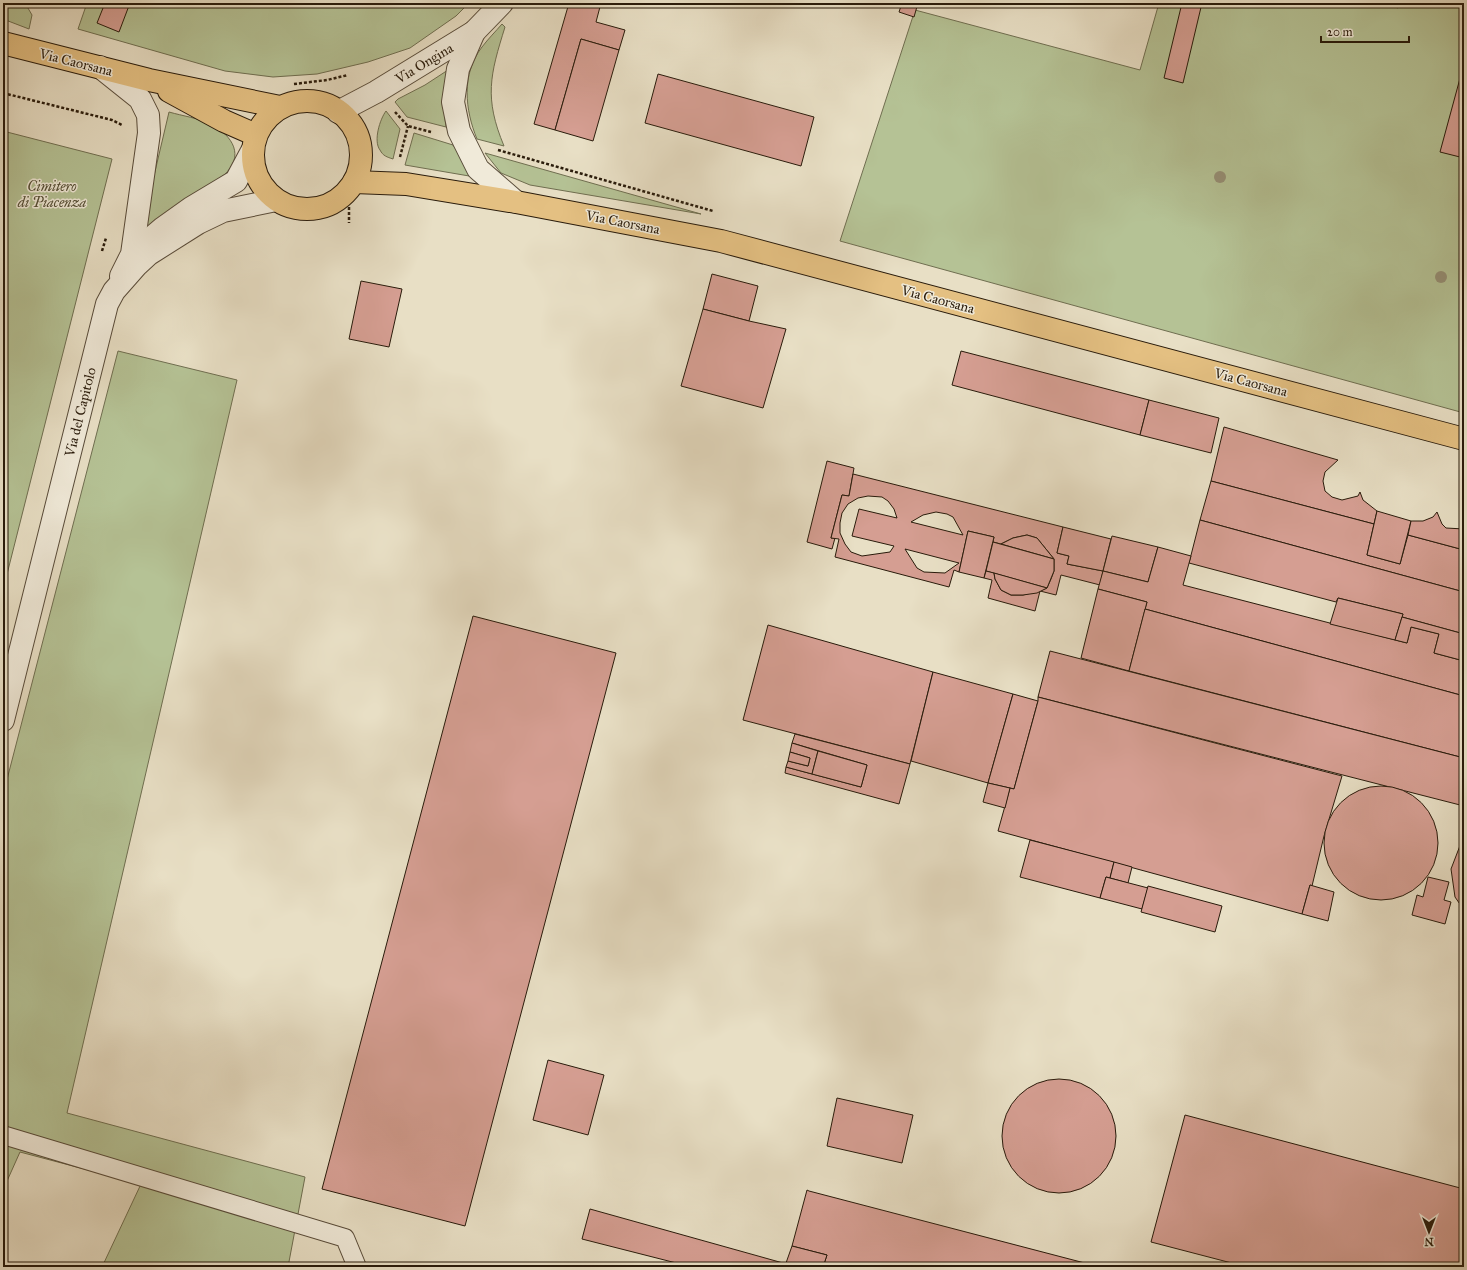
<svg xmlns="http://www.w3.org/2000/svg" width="1467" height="1270" font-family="'IM FELL Great Primer',serif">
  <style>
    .green { fill: #b5c295; stroke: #6f6e50 }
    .building { fill: #d59e92; stroke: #291b0b; fill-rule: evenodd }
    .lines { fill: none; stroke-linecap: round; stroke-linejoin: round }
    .service-casing { stroke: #594c3a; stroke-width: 20 }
    .minor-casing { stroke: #594c3a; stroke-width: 24 }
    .primary-casing { stroke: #291b0b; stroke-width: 24 }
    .path { stroke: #291b0b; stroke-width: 2.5; stroke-dasharray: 3 2; stroke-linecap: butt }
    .service { stroke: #f0ead9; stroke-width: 18 }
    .minor { stroke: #f0ead9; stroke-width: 22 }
    .primary { stroke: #e4c082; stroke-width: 22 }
    .tree { fill: #968f75 }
    .labels { text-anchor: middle; stroke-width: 3; stroke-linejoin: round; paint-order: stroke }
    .street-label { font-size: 14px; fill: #291b0b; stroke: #f0ead9 }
    .park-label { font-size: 14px; font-style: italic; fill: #534d34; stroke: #f0ead9 }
  </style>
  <rect width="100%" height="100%" fill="#e8dfc5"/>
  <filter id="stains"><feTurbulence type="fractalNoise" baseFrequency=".005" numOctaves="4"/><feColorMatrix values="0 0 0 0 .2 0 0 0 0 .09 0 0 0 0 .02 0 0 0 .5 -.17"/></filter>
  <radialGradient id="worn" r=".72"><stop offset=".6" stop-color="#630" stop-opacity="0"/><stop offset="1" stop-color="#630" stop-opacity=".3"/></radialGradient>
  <g class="green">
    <polygon points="3,3 25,3 32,15 29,29 3,19"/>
    <polygon points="87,3 469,3 456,16 410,48 368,62 317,74 273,77 225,71 78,29"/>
    <polygon points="1159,3 1381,3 1398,8 1400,3 1464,3 1464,413 840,241 915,10 1140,70"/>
    <path d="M502,24L505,27C490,75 484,98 504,146L477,139C465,110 461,74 482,47C488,39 496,31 502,24Z"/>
    <path d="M448,70C445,90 443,107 446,127L407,117L395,102L398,99L425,85Z"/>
    <path d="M386,111L400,129L393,159C387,157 383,156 380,150C373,141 380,119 386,111Z"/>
    <path d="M169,112C183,116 198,118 211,124C233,136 245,156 224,175L141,231Z"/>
    <polygon points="3,131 112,159 3,590"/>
    <polygon points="414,133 453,145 475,177 405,165"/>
    <polygon points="485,153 701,214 530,185 501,173"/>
    <polygon points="118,351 237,380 67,1113 305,1177 288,1267 102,1267 141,1184 20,1152 3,1190 3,795"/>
  </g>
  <g class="building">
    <polygon points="105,3 130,3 119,32 97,23"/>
    <polygon points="569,3 601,3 596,22 625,30 619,50 581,39 555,130 534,124"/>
    <polygon points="902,3 918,3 914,17 899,12"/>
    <polygon points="1182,3 1202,3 1183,83 1164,78"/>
    <polygon points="581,39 619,50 593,141 555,130"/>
    <polygon points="1462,71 1464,71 1464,158 1440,152"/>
    <polygon points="658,74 814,117 801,166 645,123"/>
    <polygon points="712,274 758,286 749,321 703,309"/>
    <polygon points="361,281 402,289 389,347 349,339"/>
    <polygon points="703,309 749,321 786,329 763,408 681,386"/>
    <polygon points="961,351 1149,400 1140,435 952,385"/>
    <polygon points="1149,400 1219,418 1211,453 1140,435"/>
    <polygon points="1224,427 1338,460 1325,472 1323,481 1325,491 1332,497 1342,500 1358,496 1360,492 1363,500 1377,511 1374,524 1211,481"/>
    <polygon points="827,461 854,468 849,496 842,495 831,538 835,538 832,549 807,542"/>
    <path d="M853,474L1063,527L1057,553L1069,556L1067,564L1103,571L1100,585L1061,575L1056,595L1040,591L1047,588L1051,579L1054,571V559L1037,538L1027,535L1013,538L1001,544L993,542L994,537L968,531L959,572L954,570L949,587L835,557L839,539L831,538L842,495L849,496ZM868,496L882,497L888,501L894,509L897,518L859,509L852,536L894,546L890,552L862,556L851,552L845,544L840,533V523L842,513L848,504L858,498ZM936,512L947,514L953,517L963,535L911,522L923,515ZM905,549L959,563L945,573L924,572L917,568Z"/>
    <polygon points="1211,481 1374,524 1367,555 1400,564 1408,535 1464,550 1464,592 1200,520"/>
    <polygon points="1377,511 1411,521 1400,564 1367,555"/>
    <polygon points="1437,512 1442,524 1446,528 1464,529 1464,550 1408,535 1411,521 1423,521 1433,517"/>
    <polygon points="1200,520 1464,592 1464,634 1402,617 1403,614 1338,598 1336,602 1189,563"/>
    <polygon points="1063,527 1111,539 1103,571 1067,564 1069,556 1057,553"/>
    <polygon points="968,531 994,537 984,578 959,572"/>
    <polygon points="1027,535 1037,538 1054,559 1001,544 1013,538"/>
    <polygon points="1112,536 1158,547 1148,582 1103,571"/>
    <polygon points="993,542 1054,559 1054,571 1047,588 986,571"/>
    <polygon points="1158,547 1191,556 1183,585 1407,643 1411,627 1439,634 1434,653 1464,661 1464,696 1145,609 1147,602 1098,589 1103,571 1148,582"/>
    <polygon points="986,571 994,573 995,579 1001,590 1011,595 1023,595 1040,591 1035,611 988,598 992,580 984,578"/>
    <polygon points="994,573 1047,588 1037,593 1023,595 1011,595 1001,590 995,579"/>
    <polygon points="1098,589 1147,602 1129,671 1081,658"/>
    <polygon points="1338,598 1403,614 1395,640 1330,624"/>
    <polygon points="1145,609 1464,696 1464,758 1129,671"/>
    <polygon points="473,616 616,653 465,1226 322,1189"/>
    <polygon points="1402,617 1464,634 1464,661 1434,653 1439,634 1411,627 1407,643 1395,640"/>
    <polygon points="768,625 933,672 910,764 743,720"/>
    <polygon points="1050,651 1464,758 1464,806 1038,697"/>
    <polygon points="933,672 1013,694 988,783 911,761"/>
    <polygon points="1013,694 1038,701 1014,789 988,783"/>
    <polygon points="1038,697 1342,776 1324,836 1312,886 1310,885 1302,914 998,831 1010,788 1014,789 1038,701"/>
    <polygon points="795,734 910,764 899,804 785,773 786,767 861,787 867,765 792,743"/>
    <polygon points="792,743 818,751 812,774 786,767 788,761 808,766 810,758 790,752"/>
    <polygon points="818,751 867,765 861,787 812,774"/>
    <polygon points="790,752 810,758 808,766 788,761"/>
    <polygon points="988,783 1010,788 1005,808 983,802"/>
    <circle cx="1381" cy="843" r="57"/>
    <polygon points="1030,840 1114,862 1110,878 1106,877 1100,898 1020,877"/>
    <polygon points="1464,840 1464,910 1455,897 1451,869 1461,843"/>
    <polygon points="1114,862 1132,867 1128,883 1110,878"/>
    <polygon points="1106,877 1148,888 1142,909 1100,898"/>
    <polygon points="1428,877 1449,882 1444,900 1451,902 1445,924 1412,915 1417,895 1423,897"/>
    <polygon points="1310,885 1334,892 1328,921 1302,914"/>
    <polygon points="1148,886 1222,906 1215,932 1141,912"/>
    <polygon points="548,1060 604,1075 588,1135 533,1120"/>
    <circle cx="1059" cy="1136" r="57"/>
    <polygon points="837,1098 913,1115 902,1163 827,1146"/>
    <polygon points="1185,1115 1464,1189 1464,1267 1247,1267 1151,1242"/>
    <polygon points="807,1190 809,1191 1100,1267 823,1267 827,1255 792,1246"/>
    <polygon points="590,1209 783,1263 782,1267 692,1267 582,1239"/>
    <polygon points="792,1246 827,1255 823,1267 782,1267 783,1263 786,1263"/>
  </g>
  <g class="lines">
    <g class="service-casing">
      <polyline id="service" points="3,1135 345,1238 357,1267"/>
    </g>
    <g class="minor-casing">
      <g id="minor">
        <polyline points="474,32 458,69 453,102 459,131 478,169 516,202"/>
        <polyline points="100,67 140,99 148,115 149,133 132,254 121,276"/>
        <polyline points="338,112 376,92 474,32 502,3"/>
        <polyline points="143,245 163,228 191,208 236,181 252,151"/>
        <polyline points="3,720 107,304 114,291 136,266 149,254 198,223 223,211 276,200"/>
      </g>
    </g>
    <g class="primary-casing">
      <g id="primary">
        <polyline points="3,43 149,80 280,107"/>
        <polyline points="169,91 224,121 256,135"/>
        <circle cx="307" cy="155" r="54"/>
        <polyline points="354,182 406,184 516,202 721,241 1464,439"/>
      </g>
    </g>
    <g class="path">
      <polyline points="294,84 327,80 348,75"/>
      <polyline points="3,93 112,120 122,125"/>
      <polyline points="395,112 408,126 431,132"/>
      <polyline points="498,150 713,211"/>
      <polyline points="400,157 408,126"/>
      <polyline points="349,207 349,223"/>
      <polyline points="102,251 106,238"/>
    </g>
    <use href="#service" class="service"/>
    <use href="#minor" class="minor"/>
    <use href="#primary" class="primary"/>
  </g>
  <g class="tree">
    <circle cx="1220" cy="177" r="6"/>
    <circle cx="1441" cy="277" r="6"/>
  </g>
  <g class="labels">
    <g class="street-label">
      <text transform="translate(76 62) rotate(14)" y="5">Via Caorsana</text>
      <text transform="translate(424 63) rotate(-31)" y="5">Via Ongina</text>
      <text transform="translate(623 222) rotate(11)" y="5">Via Caorsana</text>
      <text transform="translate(938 299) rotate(15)" y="5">Via Caorsana</text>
      <text transform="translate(1251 382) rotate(15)" y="5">Via Caorsana</text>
      <text transform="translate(80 412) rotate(-76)" y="5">Via del Capitolo</text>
    </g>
    <g class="park-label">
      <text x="52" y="191">Cimitero<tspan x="52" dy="16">di Piacenza</tspan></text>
    </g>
  </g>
  <rect width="1467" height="1270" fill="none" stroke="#e8dfc5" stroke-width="16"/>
  <rect x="4" y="4" width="1459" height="1262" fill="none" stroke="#291b0b" stroke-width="2"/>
  <rect x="8" y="8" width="1451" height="1254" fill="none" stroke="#291b0b"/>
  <g transform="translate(1429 1232) rotate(180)" stroke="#f0ead9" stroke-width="3" paint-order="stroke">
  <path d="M0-3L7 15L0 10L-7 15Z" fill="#291b0b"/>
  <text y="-6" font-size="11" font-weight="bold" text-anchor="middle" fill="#291b0b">N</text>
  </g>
  <path d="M1321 36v6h88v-6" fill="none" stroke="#291b0b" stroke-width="2"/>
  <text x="1327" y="36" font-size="12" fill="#291b0b" stroke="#f0ead9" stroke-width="3" paint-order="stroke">20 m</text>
  <rect width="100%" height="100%" filter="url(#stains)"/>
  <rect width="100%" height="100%" fill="url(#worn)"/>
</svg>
